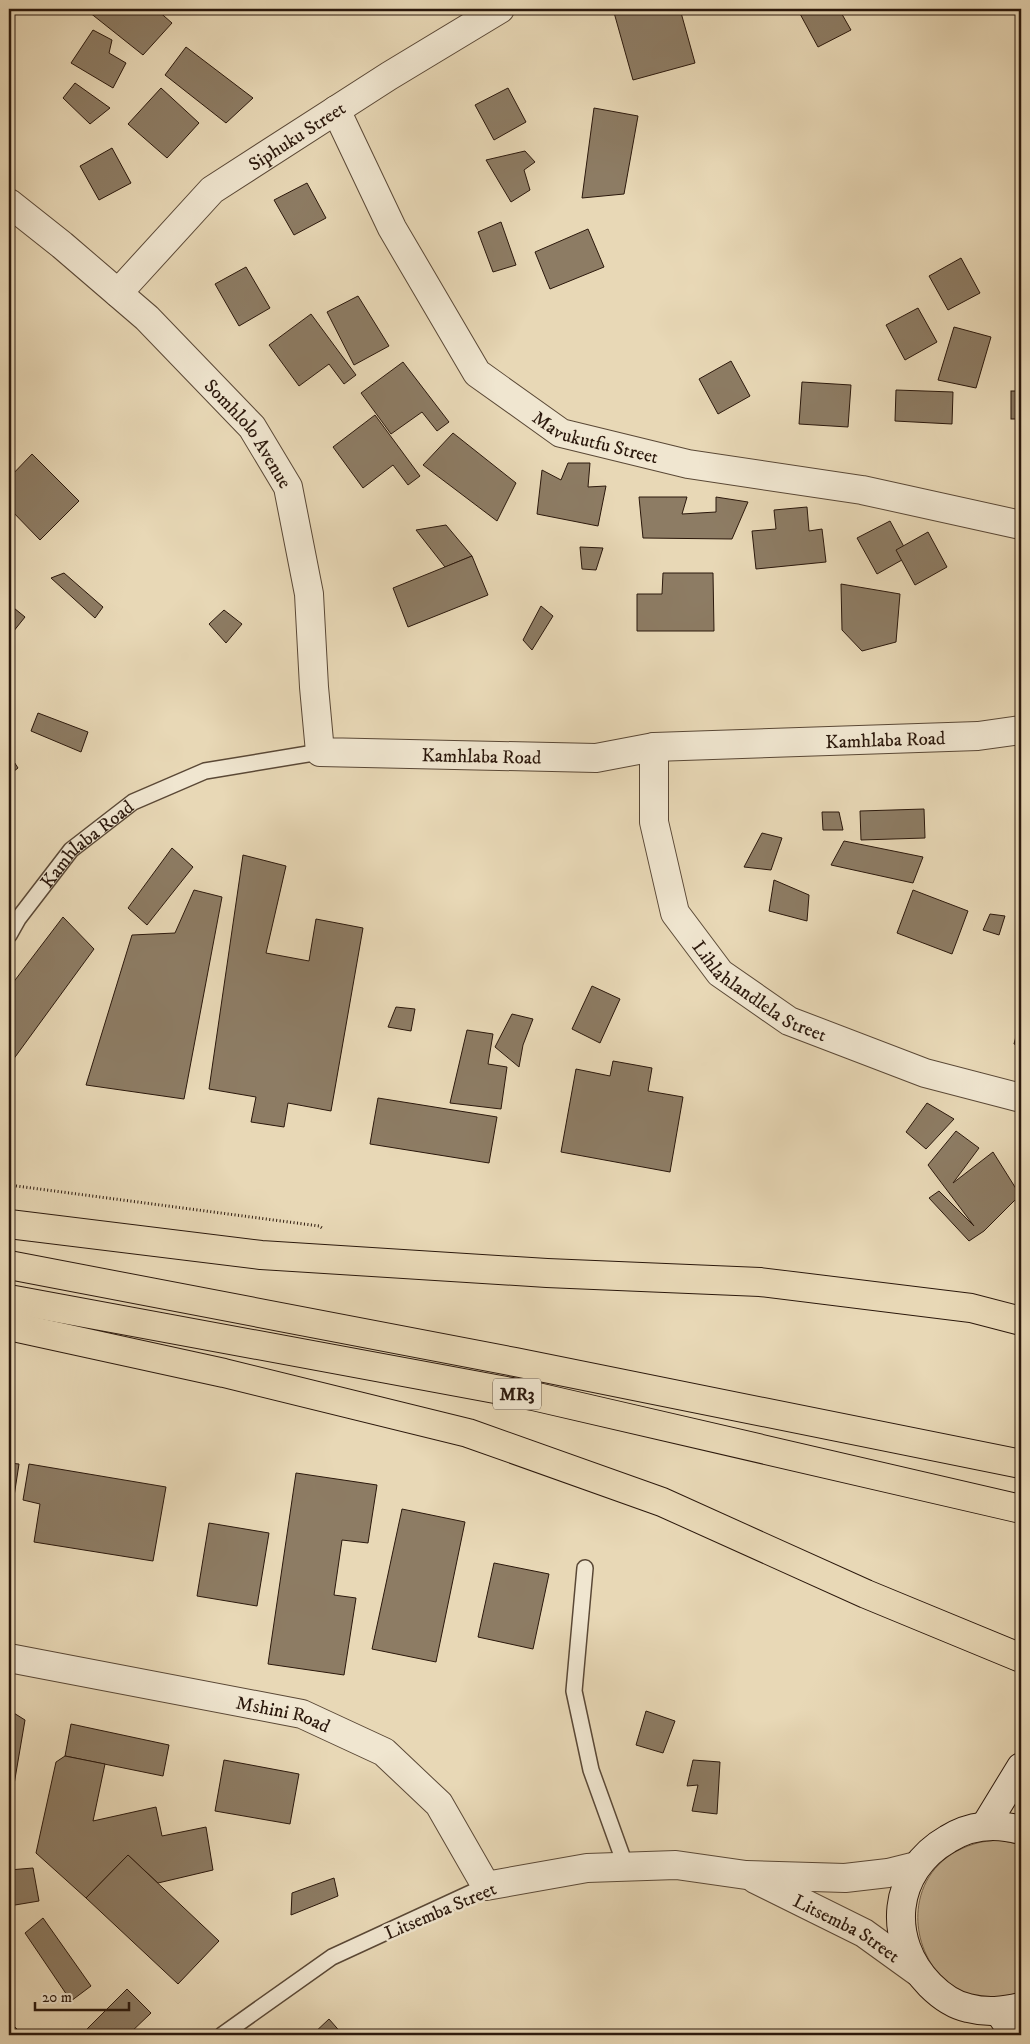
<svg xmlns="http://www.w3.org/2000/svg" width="1030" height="2044" font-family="'IM FELL DW Pica',serif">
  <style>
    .green { fill: #c8b799; stroke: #7a6852 }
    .building { fill: #8d7c64; stroke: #2b180c }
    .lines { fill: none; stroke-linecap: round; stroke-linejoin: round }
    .lane-casing { stroke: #5a4836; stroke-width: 18 }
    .street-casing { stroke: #5a4836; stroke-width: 30 }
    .secondary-casing { stroke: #2b180c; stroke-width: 30 }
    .highway-casing { stroke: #2b180c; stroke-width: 30 }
    .path { stroke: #2b180c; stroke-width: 3; stroke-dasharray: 1 2.5; stroke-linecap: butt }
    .lane { stroke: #f0e6d0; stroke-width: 15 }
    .street { stroke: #f0e6d0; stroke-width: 28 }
    .secondary { stroke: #f0e6d0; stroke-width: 28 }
    .highway { stroke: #e8d8b6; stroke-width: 28 }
    .labels { text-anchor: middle; stroke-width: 5; stroke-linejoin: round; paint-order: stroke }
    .shield { fill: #f0e6d0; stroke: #665647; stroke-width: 1 }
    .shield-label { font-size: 18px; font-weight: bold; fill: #2b180c }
    .street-label { font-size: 19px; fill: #2b180c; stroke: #f0e6d0 }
  </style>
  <rect width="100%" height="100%" fill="#e8d8b6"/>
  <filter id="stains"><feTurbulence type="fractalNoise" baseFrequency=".004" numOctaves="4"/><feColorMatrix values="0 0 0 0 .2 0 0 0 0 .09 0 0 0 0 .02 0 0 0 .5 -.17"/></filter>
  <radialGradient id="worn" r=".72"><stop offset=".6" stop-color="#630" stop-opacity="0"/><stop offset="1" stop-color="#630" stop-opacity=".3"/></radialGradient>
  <path class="green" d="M1000,1840L1021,1845V1994C917,2025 875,1874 974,1844C982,1841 991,1841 1000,1840Z"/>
  <g class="building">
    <polygon points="92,9 156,9 172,23 143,55 89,12"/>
    <polygon points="613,9 680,9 695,63 633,80"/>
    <polygon points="806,9 839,9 851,30 818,47 799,12"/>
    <polygon points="93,30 112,40 109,53 126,63 113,88 71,63"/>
    <polygon points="186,47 253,98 226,123 165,75"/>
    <polygon points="75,83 110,108 90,124 63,98"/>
    <polygon points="161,88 199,123 167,158 128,124"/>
    <polygon points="508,88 526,122 494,140 475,105"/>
    <polygon points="594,108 638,116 624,194 582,198"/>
    <polygon points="112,148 131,183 99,200 80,166"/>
    <polygon points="525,151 535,162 524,170 530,190 511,202 486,160"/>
    <polygon points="307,183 326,218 294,235 274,200"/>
    <polygon points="501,222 516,265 493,272 478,232"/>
    <polygon points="588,229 604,267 550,289 535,252"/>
    <polygon points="961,258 980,293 948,310 929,276"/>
    <polygon points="246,267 270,308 239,326 215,284"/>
    <polygon points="1021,280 1021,321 1016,321"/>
    <polygon points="358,296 389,346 354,365 327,312"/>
    <polygon points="918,308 937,342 905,360 886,325"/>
    <polygon points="311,314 356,375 344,384 329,364 299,386 269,345"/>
    <polygon points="954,327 991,337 976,388 938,380"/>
    <polygon points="731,361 750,396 718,414 699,379"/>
    <polygon points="403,362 449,422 437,431 422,412 391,434 361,393"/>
    <polygon points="802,382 851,385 848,427 799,424"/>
    <polygon points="896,390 953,392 952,424 895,421"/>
    <rect x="1011" y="391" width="10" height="28"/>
    <polygon points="375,415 420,476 408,485 393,465 363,488 333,447"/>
    <polygon points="453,433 516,483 497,521 423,465"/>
    <polygon points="32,454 79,501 40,540 9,508 9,478"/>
    <polygon points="568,463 590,463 588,487 606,486 598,526 537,514 542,470 561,480"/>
    <polygon points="639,497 687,497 682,514 716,512 716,497 748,502 732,539 643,538"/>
    <polygon points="807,507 809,531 822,529 826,562 756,569 752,531 776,529 774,510"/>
    <polygon points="890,521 909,556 877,574 857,538"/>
    <polygon points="446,525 472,556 445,567 416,530"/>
    <polygon points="928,532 947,567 915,585 896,550"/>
    <polygon points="580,547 603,548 596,570 582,569"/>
    <polygon points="472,556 488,595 408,627 393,588"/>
    <polygon points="64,573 103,607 95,618 51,578"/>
    <polygon points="663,573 713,573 714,631 637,631 637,594 662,594"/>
    <polygon points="841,584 900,594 896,642 862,651 842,630"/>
    <polygon points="9,604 25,617 9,637"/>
    <polygon points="541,606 553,616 532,650 523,640"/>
    <polygon points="224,610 242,624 226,643 209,624"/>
    <polygon points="38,713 88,732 81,752 31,731"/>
    <polygon points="9,754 18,768 9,775"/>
    <polygon points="924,809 925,838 861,840 860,811"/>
    <polygon points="822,812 839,812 843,830 823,830"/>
    <polygon points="762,833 782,838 771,870 744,867"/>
    <polygon points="844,841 923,857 913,883 831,865"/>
    <polygon points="172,848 193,867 147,925 128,908"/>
    <polygon points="243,855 286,866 266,953 309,961 316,919 363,928 331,1111 288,1103 284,1127 251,1122 256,1097 209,1089"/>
    <polygon points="774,880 809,895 807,921 769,911"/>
    <polygon points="194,890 222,897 184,1099 86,1085 132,935 175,933"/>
    <polygon points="913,890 968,911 952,954 897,933"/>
    <polygon points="990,914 1005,916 999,935 983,930"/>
    <polygon points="63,917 94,949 10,1064 9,988"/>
    <polygon points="592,986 620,999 600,1043 572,1029"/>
    <polygon points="396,1007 415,1009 411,1031 388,1027"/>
    <polygon points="512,1014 533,1019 523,1045 519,1067 495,1047"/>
    <polygon points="1021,1017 1021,1046 1014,1044"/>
    <polygon points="467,1030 493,1034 488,1064 507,1067 501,1109 450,1103"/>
    <polygon points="613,1061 652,1068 648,1091 683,1097 670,1172 561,1152 576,1069 610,1076"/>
    <polygon points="378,1098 497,1117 489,1163 370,1144"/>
    <polygon points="927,1103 954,1119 926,1149 906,1132"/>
    <polygon points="956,1131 979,1148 953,1183 993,1152 1020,1195 984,1231 969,1241 929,1198 939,1191 974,1226 928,1165"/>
    <polygon points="9,1463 19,1464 9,1529"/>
    <polygon points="29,1464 166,1487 153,1561 34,1542 40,1504 23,1500"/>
    <polygon points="296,1473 377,1485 368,1543 342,1540 334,1595 356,1598 344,1675 268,1664"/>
    <polygon points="402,1509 465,1522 436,1662 372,1649"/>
    <polygon points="209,1523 269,1533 257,1606 197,1596"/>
    <polygon points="494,1563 549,1574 533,1649 478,1637"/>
    <polygon points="9,1710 25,1720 9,1814"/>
    <polygon points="646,1711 675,1721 663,1753 636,1745"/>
    <polygon points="71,1724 169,1745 163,1776 65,1756"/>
    <polygon points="65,1756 105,1764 93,1821 156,1807 162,1836 206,1827 213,1870 158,1883 128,1855 86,1898 36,1853 56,1762"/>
    <polygon points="224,1760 299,1774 290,1824 215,1811"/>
    <polygon points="693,1760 720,1762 717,1814 692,1811 698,1785 687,1786"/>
    <polygon points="128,1855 219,1941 178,1984 86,1898"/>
    <polygon points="33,1868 39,1901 9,1906 9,1870"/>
    <polygon points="334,1878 338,1896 291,1915 292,1893"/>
    <polygon points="43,1918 91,1986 71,2001 25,1933"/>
    <polygon points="127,1989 151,2013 128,2035 85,2035 83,2033"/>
    <polygon points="329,2019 343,2035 312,2035"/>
    <polygon points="9,2021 23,2035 9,2035"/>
  </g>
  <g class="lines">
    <g class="lane-casing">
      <g id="lane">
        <path id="s1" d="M9,935L18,919L71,850L133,802L205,771L320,752"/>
        <polyline points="585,1568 574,1691 591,1770 626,1867"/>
        <polyline points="222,2035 332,1957 486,1886"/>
      </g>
    </g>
    <g class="street-casing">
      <g id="street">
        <path id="s2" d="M336,110L392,228L477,373L561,433L688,464L862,490L1021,525"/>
        <path id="s3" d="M9,203L62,245L147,318L252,427L288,487L309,594L314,687L320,752L596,758L654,747L978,736L1021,730"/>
        <path id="s4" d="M118,293L212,190L389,76L500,9"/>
        <path id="s5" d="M654,747V822L675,913L720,973L789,1021L925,1073L1021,1098"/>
        <path id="s6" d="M9,1658L302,1714L384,1752L439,1804L486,1886L587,1868L676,1865L746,1875L845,1878L888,1873L916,1866"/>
        <path id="s7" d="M755,1879L864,1933L918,1972"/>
      </g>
    </g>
    <g class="secondary-casing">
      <g id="secondary">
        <polyline points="985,1826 1021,1767"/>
        <path d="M1021,1830C996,1823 970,1825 948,1839C892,1871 886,1940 930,1985C940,1995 954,2005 968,2008C987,2013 1003,2011 1021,2007"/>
        <polyline points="999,2012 1015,2035"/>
      </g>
    </g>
    <g class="highway-casing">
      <g id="highway">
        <polyline points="9,1224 261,1255 547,1273 760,1282 971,1308 1021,1321"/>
        <polyline points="9,1265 515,1362 1021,1464"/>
        <polyline points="9,1299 533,1396 1021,1509"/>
        <polyline points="9,1326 224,1373 468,1433 662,1502 866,1594 1021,1658"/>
      </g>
    </g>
    <polyline class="path" points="9,1185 319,1226 322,1228"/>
    <use href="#lane" class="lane"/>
    <use href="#street" class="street"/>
    <use href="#secondary" class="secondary"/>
    <use href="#highway" class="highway"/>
  </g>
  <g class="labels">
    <rect class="shield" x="493" y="1378.5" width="48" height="31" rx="4"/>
    <g class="shield-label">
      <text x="517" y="1400">MR3</text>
    </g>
    <g class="street-label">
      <text dy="7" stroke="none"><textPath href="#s4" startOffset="240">Siphuku Street</textPath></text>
      <text dy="7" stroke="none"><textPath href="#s2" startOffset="436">Mavukutfu Street</textPath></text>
      <text dy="7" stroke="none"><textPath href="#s3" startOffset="334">Somhlolo Avenue</textPath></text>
      <text dy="7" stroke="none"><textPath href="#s3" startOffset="1235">Kamhlaba Road</textPath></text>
      <text dy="7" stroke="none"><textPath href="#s3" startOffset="830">Kamhlaba Road</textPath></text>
      <text dy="7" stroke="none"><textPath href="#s1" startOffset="121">Kamhlaba Road</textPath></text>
      <text dy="7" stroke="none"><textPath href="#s5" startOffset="286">Lihlahlandlela Street</textPath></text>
      <text dy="7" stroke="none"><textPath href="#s6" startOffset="280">Mshini Road</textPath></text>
      <text transform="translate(440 1910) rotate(-23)" y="7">Litsemba Street</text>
      <text dy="7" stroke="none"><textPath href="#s7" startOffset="104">Litsemba Street</textPath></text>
    </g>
  </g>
  <rect width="1030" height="2044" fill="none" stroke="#e8d8b6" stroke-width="30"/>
  <rect x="10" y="10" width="1010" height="2024" fill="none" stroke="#2b180c" stroke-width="2.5"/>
  <rect x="15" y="15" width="1000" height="2014" fill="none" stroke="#2b180c"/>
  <path d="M35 2002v8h94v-8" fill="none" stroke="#2b180c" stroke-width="2.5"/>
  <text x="42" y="2002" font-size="15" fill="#2b180c" stroke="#f0e6d0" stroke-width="4" paint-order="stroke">20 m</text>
  <rect width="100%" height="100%" filter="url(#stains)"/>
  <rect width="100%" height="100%" fill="url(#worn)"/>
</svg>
